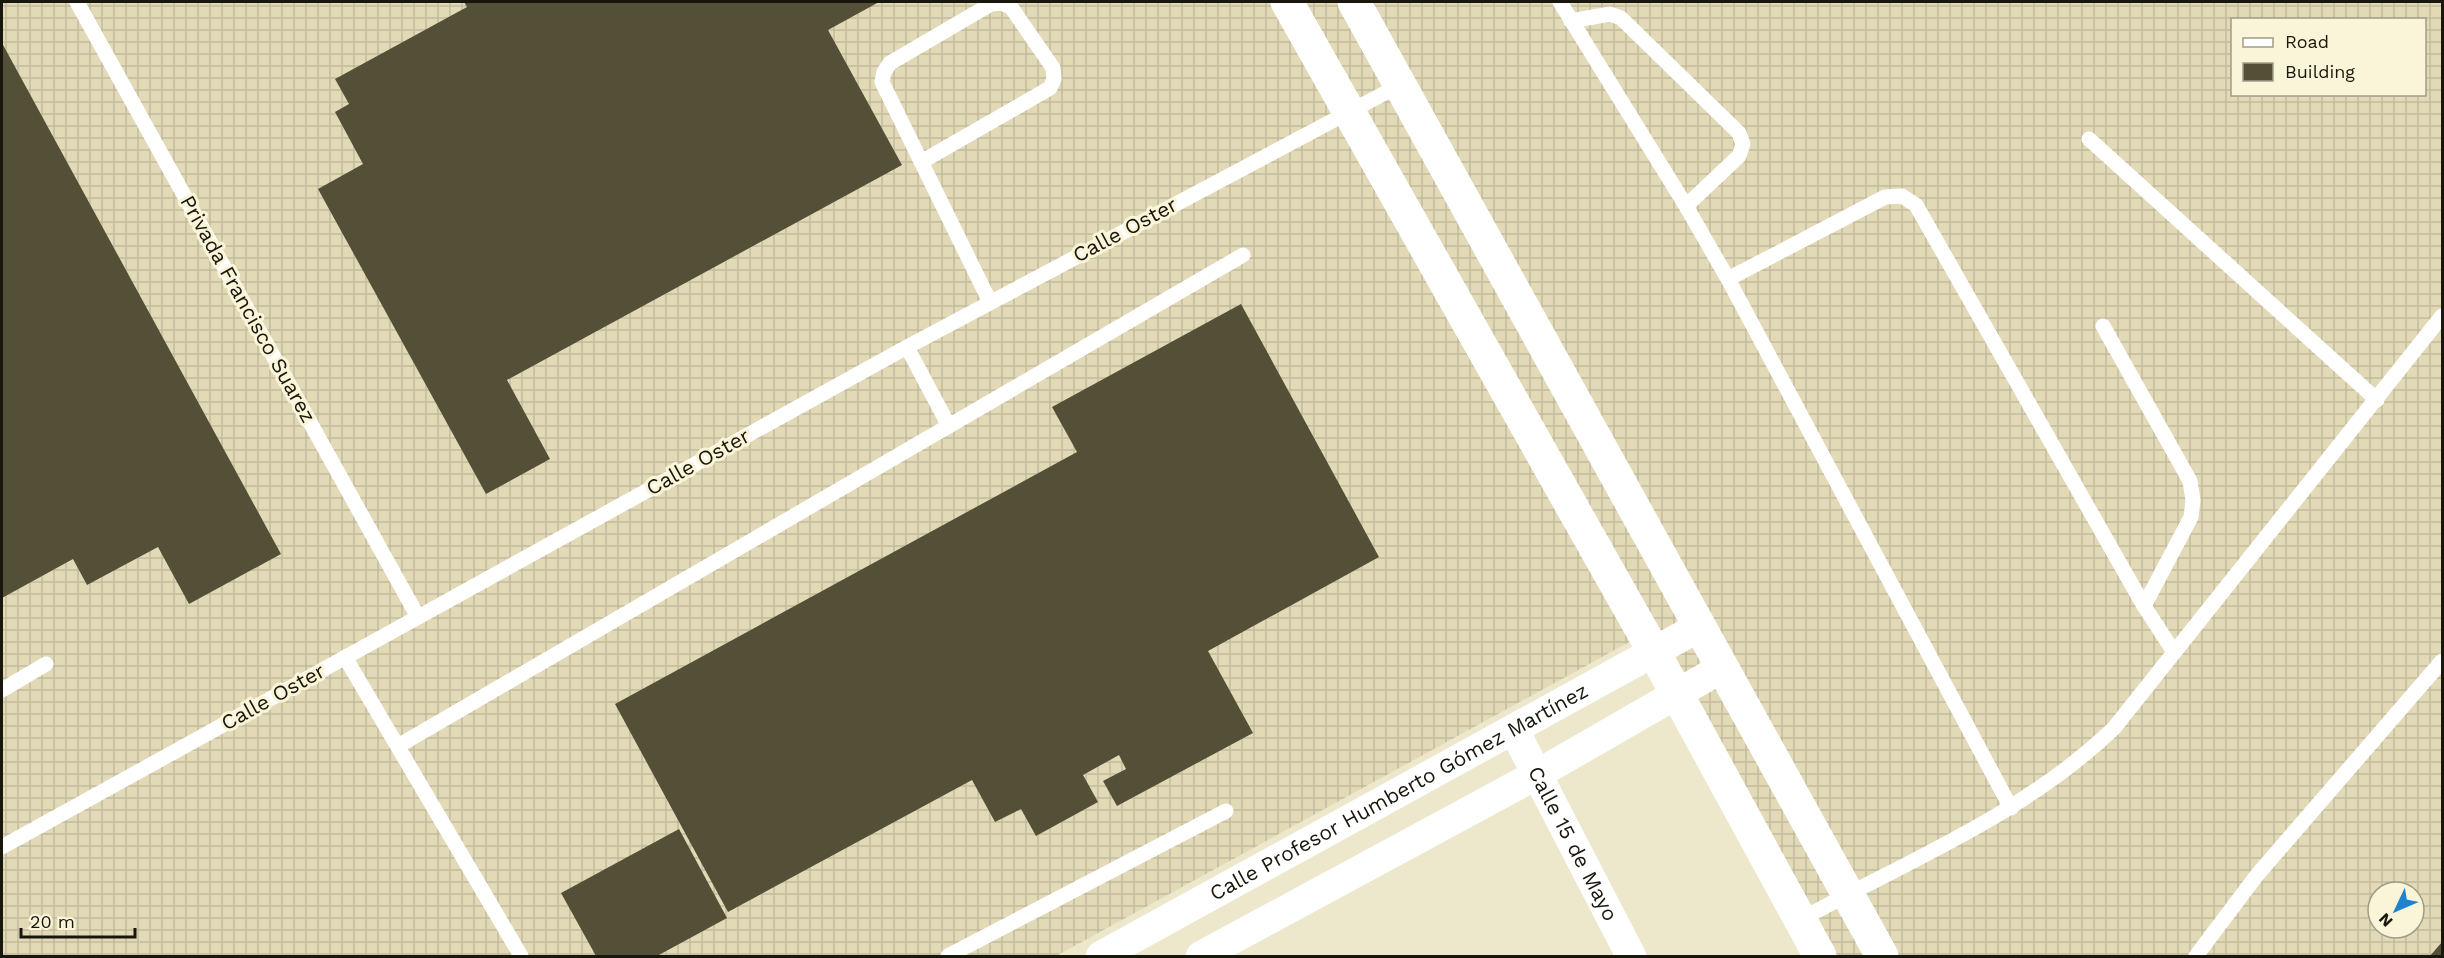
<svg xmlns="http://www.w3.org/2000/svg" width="2444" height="958" font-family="'Work Sans',sans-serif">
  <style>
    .industrial { fill: url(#industrial-grid); fill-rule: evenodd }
    .building { fill: #544f37 }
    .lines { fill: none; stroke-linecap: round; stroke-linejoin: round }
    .service { stroke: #fff; stroke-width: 15 }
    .minor { stroke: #fff; stroke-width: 30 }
    .secondary { stroke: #fff; stroke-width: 33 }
    .labels { text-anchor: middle; stroke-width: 6; stroke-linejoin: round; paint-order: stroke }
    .street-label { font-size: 21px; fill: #19170d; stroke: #faf4d8 }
  </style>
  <defs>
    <pattern id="industrial-grid" width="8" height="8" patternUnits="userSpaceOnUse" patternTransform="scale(1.5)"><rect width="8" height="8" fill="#e2dab7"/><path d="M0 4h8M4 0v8" fill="none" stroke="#c1ba9c"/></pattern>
  </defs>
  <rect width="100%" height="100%" fill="#ede7cb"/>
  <path class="industrial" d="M2,2H2442V956H1833L1653,629L1056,956H2ZM2232,20H2424V94H2232ZM2378,892H2414V928H2378Z"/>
  <g class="building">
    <polygon points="464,2 879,2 828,30 902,165 507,380 550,459 486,494 318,189 363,164 335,112 349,104 335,79 467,7"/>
    <polygon points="2,43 281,554 189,604 158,547 87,585 73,559 2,598"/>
    <polygon points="1241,304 1379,557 1208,651 1253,733 1117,806 1103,781 1126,769 1119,755 1083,775 1098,802 1036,836 1021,809 995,822 972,780 728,912 615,704 1077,452 1052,407"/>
    <polygon points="679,829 727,918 657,956 596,956 561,893"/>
    <polygon points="2442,942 2442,956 2430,956"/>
  </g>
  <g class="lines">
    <g class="service">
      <polyline points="77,2 418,617"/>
      <polyline points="1560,2 1686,206 1728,279 2011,808"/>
      <polyline points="1571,21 1610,14 1621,18 1739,133 1743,144 1739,156 1686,206"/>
      <polyline points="2089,139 2377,400"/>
      <polyline points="921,162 1050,88 1054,79 1053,68 1011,7 1001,3 991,4 890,63 884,72 882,82 990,302"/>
      <polyline points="1728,279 1885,197 1902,196 1916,205 2144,606 2174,652"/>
      <polyline points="2103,326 2190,481 2193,500 2191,517 2144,606"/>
      <polyline points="907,347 949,426"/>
      <polyline points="345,657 521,956"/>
      <polyline points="2,690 46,664"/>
      <polyline points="398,746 1243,255"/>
      <polyline points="2,847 907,347 1400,85"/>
      <path d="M1800,920C1907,861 2025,814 2114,728L2442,316"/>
      <polyline points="948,956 1226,811"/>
      <polyline points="2196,956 2257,875 2442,661"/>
    </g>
    <g class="minor">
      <path id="s1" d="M1514,730L1631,956"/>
      <path id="s2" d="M1101,956L1699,627"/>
      <polyline points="1201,956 1536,775 1722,668"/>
    </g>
    <g class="secondary">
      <polyline points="1287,2 1654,652 1820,956"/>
      <polyline points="1354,2 1882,956"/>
    </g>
  </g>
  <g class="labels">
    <g class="street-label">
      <text transform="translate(1125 230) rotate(-28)" y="7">Calle Oster</text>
      <text transform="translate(248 309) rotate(61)" y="7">Privada Francisco Suarez</text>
      <text transform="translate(698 462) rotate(-29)" y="7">Calle Oster</text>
      <text transform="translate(273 697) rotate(-29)" y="7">Calle Oster</text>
      <text dy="7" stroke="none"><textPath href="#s2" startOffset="340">Calle Profesor Humberto Gómez Martínez</textPath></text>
      <text dy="7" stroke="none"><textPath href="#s1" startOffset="128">Calle 15 de Mayo</textPath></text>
    </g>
  </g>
  <rect width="2444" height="958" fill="none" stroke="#19170d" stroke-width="6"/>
  <rect x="2231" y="18" width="195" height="78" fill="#faf4d8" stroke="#a09c87" stroke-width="1.5"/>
  <rect x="2243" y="38" width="30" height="9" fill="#ffffff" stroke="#a09c87" stroke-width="1.5"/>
  <text x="2285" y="48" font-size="18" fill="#19170d">Road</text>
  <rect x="2243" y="63" width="30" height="18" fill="#544f37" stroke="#a09c87" stroke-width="1.5"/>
  <text x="2285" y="78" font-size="18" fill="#19170d">Building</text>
  <g transform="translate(2396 910) rotate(226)"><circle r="28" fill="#faf4d8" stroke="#a09c87" stroke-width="1.5"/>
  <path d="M0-4.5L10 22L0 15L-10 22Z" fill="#1f82ce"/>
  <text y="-9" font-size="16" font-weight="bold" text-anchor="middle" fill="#19170d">N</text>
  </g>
  <path d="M21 928v9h114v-9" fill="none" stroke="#19170d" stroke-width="3"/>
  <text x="30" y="928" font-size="18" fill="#19170d" stroke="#faf4d8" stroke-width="4.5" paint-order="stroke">20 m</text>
</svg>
